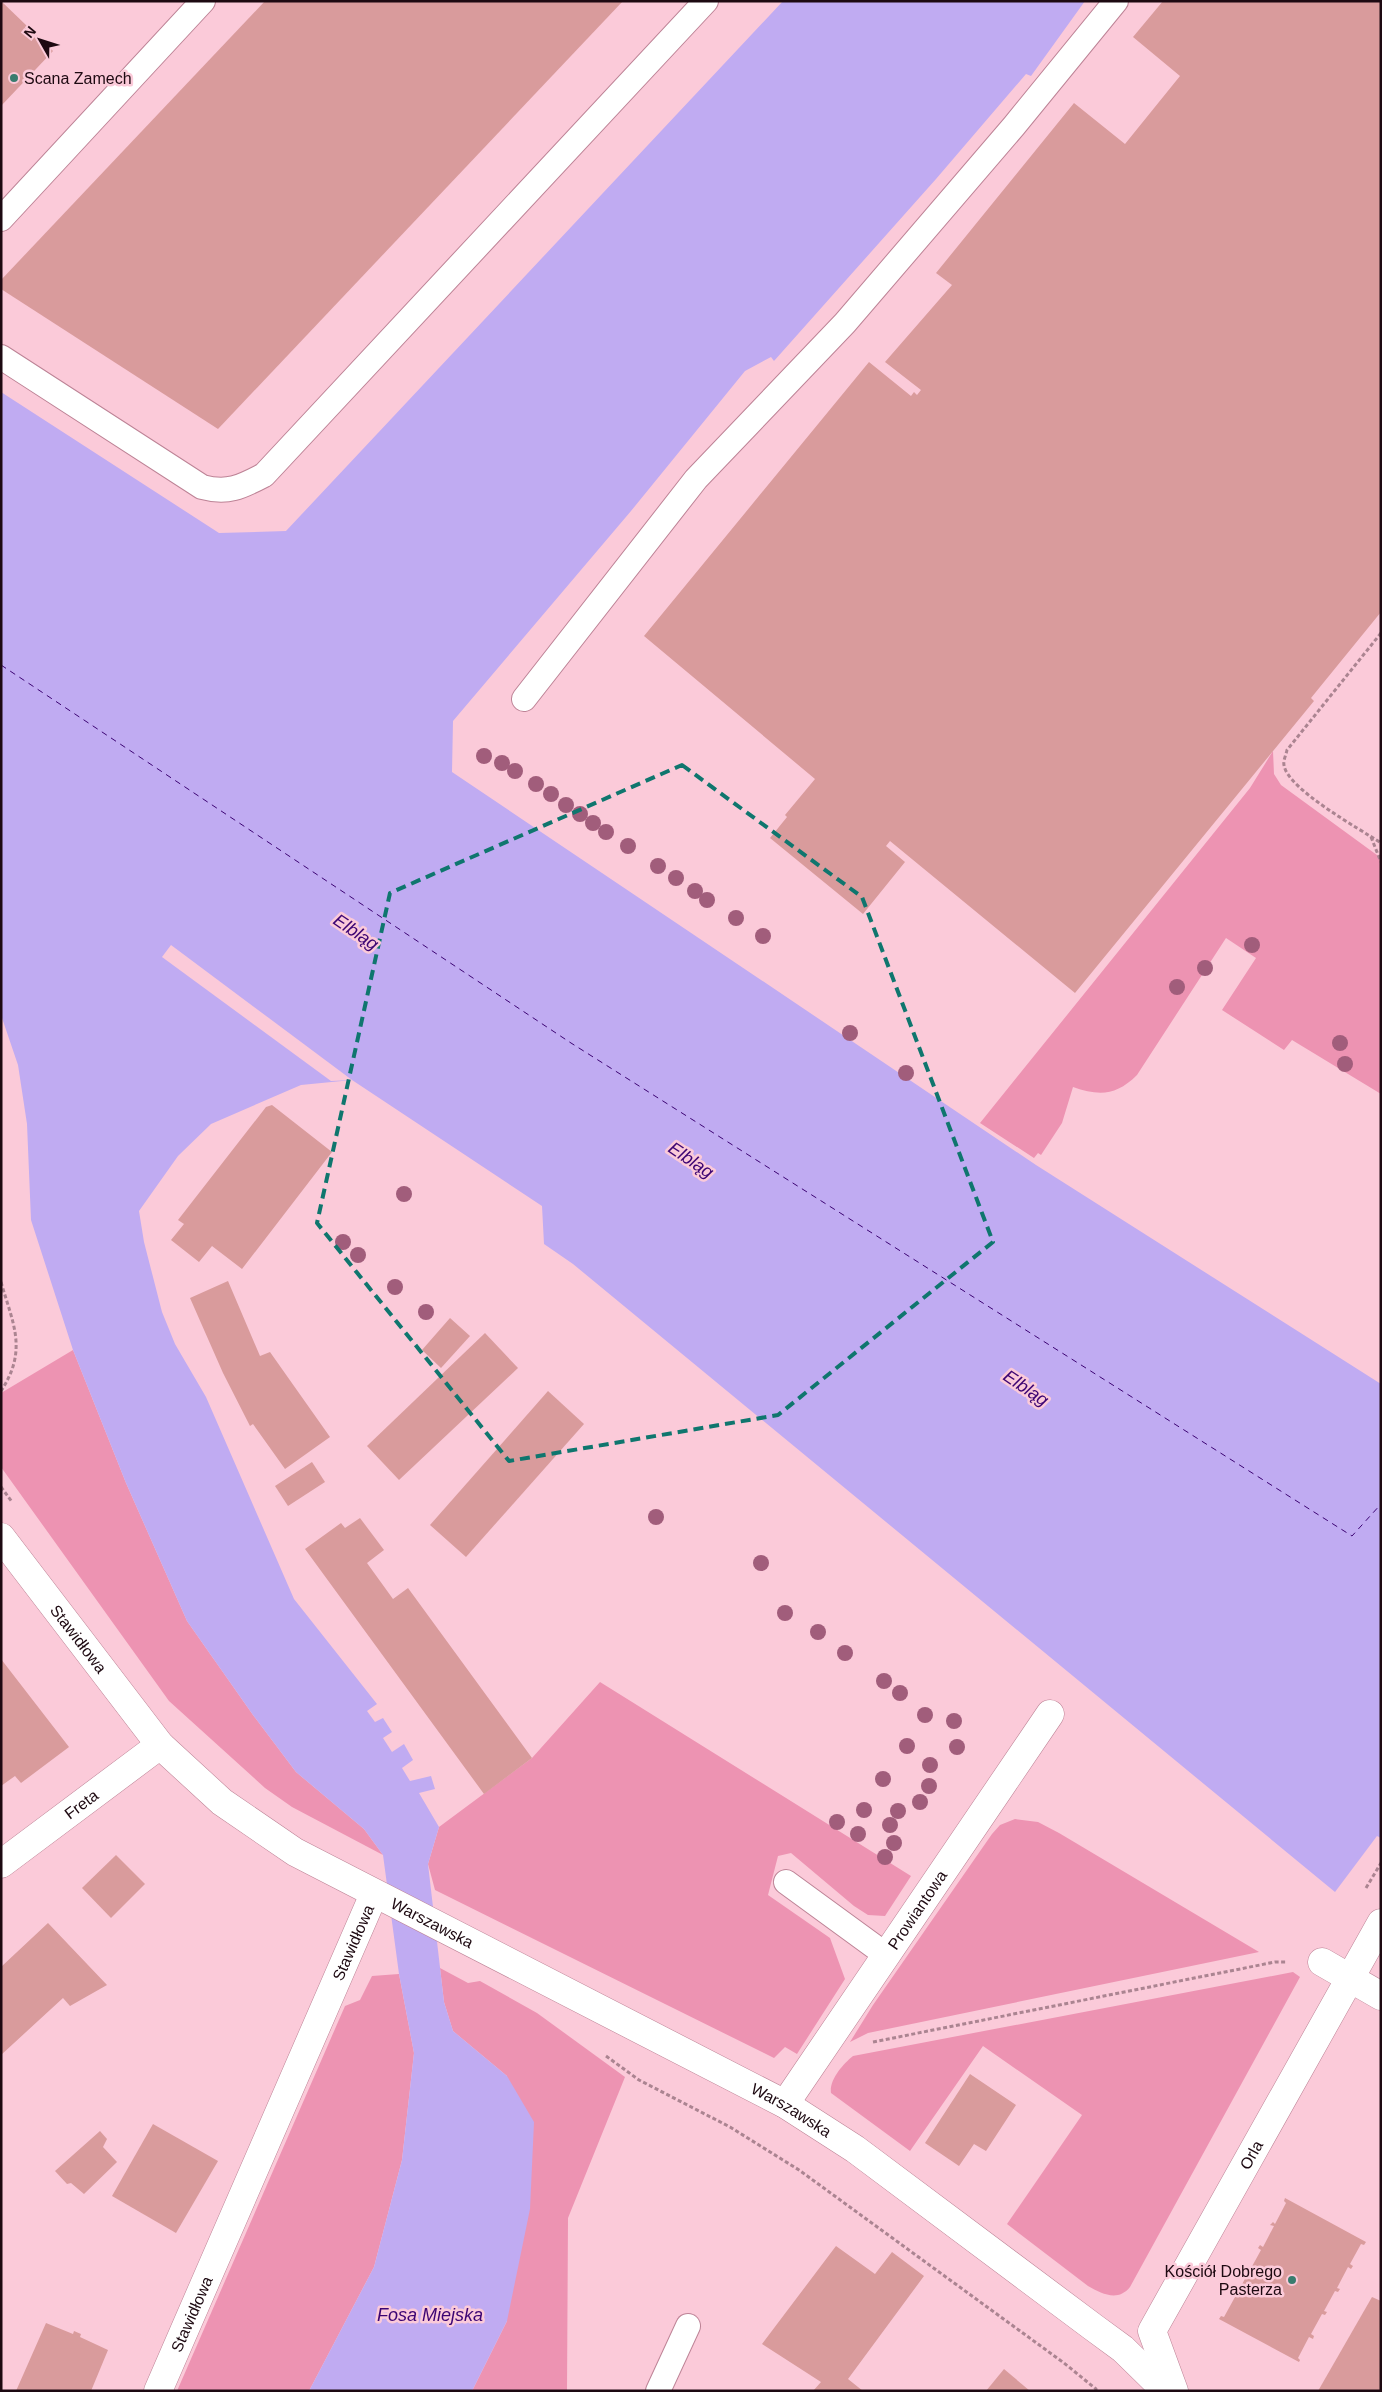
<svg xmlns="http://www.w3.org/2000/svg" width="1382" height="2392" font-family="Helvetica,sans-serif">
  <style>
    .green { fill: #ed93b2 }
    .water { fill: #c0abf2 }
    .pier { fill: #fbcad9 }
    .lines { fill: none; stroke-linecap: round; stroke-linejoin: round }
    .ferry { stroke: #3c0473; stroke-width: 1; stroke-dasharray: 6 5; stroke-linecap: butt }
    .building { fill: #d99b9c }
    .lane-casing { stroke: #bd8396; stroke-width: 26 }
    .street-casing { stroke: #bd8396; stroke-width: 29 }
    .secondary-casing { stroke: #bd8396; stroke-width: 29 }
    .path { stroke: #ab8491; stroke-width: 3; stroke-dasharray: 4 2.5; stroke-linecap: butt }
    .lane { stroke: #fff; stroke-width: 24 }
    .street { stroke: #fff; stroke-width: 28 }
    .secondary { stroke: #fff; stroke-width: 28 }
    .tree { fill: #a15d7b }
    .marked { fill: none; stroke: #0f766e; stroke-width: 4; stroke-dasharray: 10 6; stroke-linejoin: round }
    .poi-dot { fill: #397c6e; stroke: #fbcad9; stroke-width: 2 }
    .labels { text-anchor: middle; stroke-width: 5; stroke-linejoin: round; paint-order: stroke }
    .poi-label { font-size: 16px; fill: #1d0911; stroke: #fbcad9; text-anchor: start }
    .street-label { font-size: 16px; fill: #1d0911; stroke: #fbcad9 }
    .water-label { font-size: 18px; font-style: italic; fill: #3c0473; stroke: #fbcad9 }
  </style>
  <rect width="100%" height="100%" fill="#fbcad9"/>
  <g class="green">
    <path d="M1273,751L1274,774L1281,785L1381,858V1094L1292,1040L1284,1050L1222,1010L1256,958L1226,938L1137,1075C1116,1096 1099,1096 1073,1087L1062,1123L1041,1155L1038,1153L1034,1158L980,1123L1250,788Z"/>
    <polygon points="73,1350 126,1483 187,1621 253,1715 296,1772 364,1829 383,1855 292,1807 265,1788 169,1701 1,1467 1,1393"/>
    <polygon points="600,1682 911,1876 885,1916 868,1915 854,1906 791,1853 778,1856 768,1895 830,1938 845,1979 797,2054 785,2047 774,2058 435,1890 428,1864 439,1827 532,1758"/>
    <polygon points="1015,1819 1038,1822 1059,1833 1259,1952 868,2033 850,2042 873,2005 992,1834 1000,1825"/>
    <polygon points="440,1968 468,1983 480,1981 537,2013 625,2077 568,2218 567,2391 472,2391 507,2321 507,2076 453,2031 444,2002"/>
    <path d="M1293,1972L1300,1977L1130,2287C1118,2302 1102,2294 1088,2286L1007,2224L1082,2115L983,2046L910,2151L831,2093C829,2080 843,2064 853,2056Z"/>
    <polygon points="399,1974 414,2053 402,2160 374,2267 309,2391 177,2391 345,2006 360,2000 372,1976"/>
  </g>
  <polygon class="water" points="783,1 1085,1 1031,76 1026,74 936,179 774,361 771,357 745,371 631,511 453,721 452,772 1036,1165 1381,1384 1381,1838 1377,1836 1335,1892 573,1264 544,1244 542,1206 352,1080 301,1085 211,1124 178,1156 139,1211 144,1242 162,1312 175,1344 206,1397 294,1599 377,1704 367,1711 375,1722 383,1718 392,1732 383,1738 392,1752 404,1744 413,1760 402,1768 410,1781 431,1776 435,1789 419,1793 439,1827 428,1864 444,2002 453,2031 507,2076 534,2122 530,2209 507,2321 472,2391 309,2391 374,2267 402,2160 414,2053 399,1974 383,1855 364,1829 296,1772 253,1715 187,1621 126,1483 73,1350 31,1220 27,1124 18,1065 1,1015 1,392 219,533 286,531"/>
  <polygon class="pier" points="171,945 352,1080 331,1081 162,957"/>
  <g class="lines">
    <polyline class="ferry" points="1,665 571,1043 1352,1536 1381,1504"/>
  </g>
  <g class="building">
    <polygon points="1,1 53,51 1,106"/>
    <polygon points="265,1 623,1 218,429 1,289 1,280"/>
    <polygon points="1163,1 1381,1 1381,612 1311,698 1314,701 1075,993 890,841 886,846 905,862 863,914 770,838 787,817 785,815 815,779 644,636 869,362 911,396 914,392 917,395 921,390 885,362 952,285 936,273 1074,103 1125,144 1180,76 1133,37"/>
    <polygon points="272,1105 332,1152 242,1269 212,1246 199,1262 171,1240 184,1224 178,1220 266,1107"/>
    <polygon points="228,1281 260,1356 270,1352 330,1437 285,1469 253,1424 250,1426 223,1373 190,1298"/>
    <polygon points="450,1318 470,1336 441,1368 422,1350"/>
    <polygon points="485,1333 518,1368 399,1480 367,1446"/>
    <polygon points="548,1391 584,1424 466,1557 430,1525"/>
    <polygon points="312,1462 325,1482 288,1506 275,1486"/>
    <polygon points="360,1518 384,1550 367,1563 393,1599 408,1588 532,1758 484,1794 305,1549 341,1523 345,1528"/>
    <polygon points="1,1659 69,1747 21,1783 15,1776 1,1786"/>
    <polygon points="116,1855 145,1884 111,1918 82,1888"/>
    <polygon points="48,1923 107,1985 70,2006 63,1998 1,2055 1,1967"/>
    <polygon points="970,2074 1016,2105 986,2151 974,2144 959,2166 925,2143"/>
    <polygon points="153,2124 218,2161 176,2233 112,2196"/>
    <polygon points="100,2131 107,2139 103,2147 117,2162 84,2194 71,2183 67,2184 55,2171"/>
    <polygon points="1285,2198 1366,2242 1364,2245 1361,2244 1350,2264 1353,2266 1351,2269 1348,2267 1337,2288 1340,2289 1338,2292 1335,2291 1324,2311 1327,2312 1325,2315 1322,2314 1311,2334 1314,2336 1313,2339 1309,2337 1298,2358 1300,2360 1299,2362 1219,2319 1221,2316 1224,2317 1235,2297 1232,2295 1234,2292 1237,2294 1248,2273 1245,2271 1247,2269 1250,2270 1261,2250 1258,2248 1260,2245 1263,2247 1274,2226 1270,2225 1273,2222 1275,2224 1286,2203 1284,2201"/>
    <polygon points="836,2246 875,2274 892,2252 924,2276 848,2379 863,2391 813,2391 821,2382 762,2344"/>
    <polygon points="1372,2297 1381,2301 1381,2391 1318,2391"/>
    <polygon points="46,2323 73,2334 74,2331 81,2334 80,2337 108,2350 91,2391 16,2391"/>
    <polygon points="1004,2369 1030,2391 986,2391"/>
  </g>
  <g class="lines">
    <g class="lane-casing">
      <g id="lane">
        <polyline points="1,219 203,1"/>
        <path d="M1,357L202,487C228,494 241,487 264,475L706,1"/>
        <polyline points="524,699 696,479 845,323 1014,126 1116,1"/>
        <polyline points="786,1882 886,1955"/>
        <polyline points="658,2391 688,2326"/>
      </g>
    </g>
    <g class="street-casing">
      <g id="street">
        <path id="s1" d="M1,1864L160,1745"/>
        <polyline points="1322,1962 1381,1996"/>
        <path id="s2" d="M785,2104L1050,1714"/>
        <path id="s3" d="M158,2391L374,1894"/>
        <path id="s4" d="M1174,2391L1152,2331L1381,1923"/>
      </g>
    </g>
    <g class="secondary-casing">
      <g id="secondary">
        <path id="s5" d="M1,1537L160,1745L222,1802L295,1852L785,2104L855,2149L1093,2327L1123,2349L1166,2391"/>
      </g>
    </g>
    <g class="path">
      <path d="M1381,633L1287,750C1286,755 1283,761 1284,765C1287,789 1360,829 1381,843"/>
      <polyline points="1371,837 1381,862"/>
      <path d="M1,1282C13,1324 28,1350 1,1391"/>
      <polyline points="1,1487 12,1502"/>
      <polyline points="1366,1888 1381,1863"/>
      <polyline points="873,2042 1275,1962 1286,1962"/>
      <polyline points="606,2056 639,2080 730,2127 799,2170 1064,2363 1096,2389 1096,2391"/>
    </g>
    <use href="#lane" class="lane"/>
    <use href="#street" class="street"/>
    <use href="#secondary" class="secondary"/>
  </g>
  <g class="tree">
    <circle cx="484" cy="756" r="8"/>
    <circle cx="502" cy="763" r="8"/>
    <circle cx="515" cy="771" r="8"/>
    <circle cx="536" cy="784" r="8"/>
    <circle cx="551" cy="794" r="8"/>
    <circle cx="566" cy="805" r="8"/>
    <circle cx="580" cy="814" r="8"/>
    <circle cx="593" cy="823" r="8"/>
    <circle cx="606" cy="832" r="8"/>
    <circle cx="628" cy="846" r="8"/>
    <circle cx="658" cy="866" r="8"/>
    <circle cx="676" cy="878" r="8"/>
    <circle cx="695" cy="891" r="8"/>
    <circle cx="707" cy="900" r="8"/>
    <circle cx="736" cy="918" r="8"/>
    <circle cx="763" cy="936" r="8"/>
    <circle cx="1252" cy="945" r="8"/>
    <circle cx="1205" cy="968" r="8"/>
    <circle cx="1177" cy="987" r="8"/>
    <circle cx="850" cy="1033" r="8"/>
    <circle cx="1340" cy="1043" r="8"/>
    <circle cx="1345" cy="1064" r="8"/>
    <circle cx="906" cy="1073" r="8"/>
    <circle cx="404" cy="1194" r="8"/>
    <circle cx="343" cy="1242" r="8"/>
    <circle cx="358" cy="1255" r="8"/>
    <circle cx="395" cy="1287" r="8"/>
    <circle cx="426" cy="1312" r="8"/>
    <circle cx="656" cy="1517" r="8"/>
    <circle cx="761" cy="1563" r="8"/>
    <circle cx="785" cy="1613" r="8"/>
    <circle cx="818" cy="1632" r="8"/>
    <circle cx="845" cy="1653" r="8"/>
    <circle cx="884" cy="1681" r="8"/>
    <circle cx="900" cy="1693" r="8"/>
    <circle cx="925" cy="1715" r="8"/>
    <circle cx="954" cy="1721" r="8"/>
    <circle cx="907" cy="1746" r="8"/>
    <circle cx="957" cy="1747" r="8"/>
    <circle cx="930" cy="1765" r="8"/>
    <circle cx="883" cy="1779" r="8"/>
    <circle cx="929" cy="1786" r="8"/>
    <circle cx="920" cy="1802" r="8"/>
    <circle cx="864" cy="1810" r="8"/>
    <circle cx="898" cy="1811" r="8"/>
    <circle cx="837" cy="1822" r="8"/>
    <circle cx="890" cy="1825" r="8"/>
    <circle cx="858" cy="1834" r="8"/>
    <circle cx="894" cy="1843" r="8"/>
    <circle cx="885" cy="1857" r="8"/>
  </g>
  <path class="marked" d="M682,765L862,897L993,1242L778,1415L509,1461L317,1223L390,893Z"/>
  <g class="poi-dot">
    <circle cx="14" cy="78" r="5"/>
    <circle cx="1292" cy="2280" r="5"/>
  </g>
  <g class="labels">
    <g class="poi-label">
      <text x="24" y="84">Scana Zamech</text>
      <text x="1282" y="2277" text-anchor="end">Kościół Dobrego<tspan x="1282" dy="18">Pasterza</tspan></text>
    </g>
    <g class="street-label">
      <text dy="6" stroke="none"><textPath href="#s5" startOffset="128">Stawidłowa</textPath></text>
      <text dy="6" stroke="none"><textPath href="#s1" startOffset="100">Freta</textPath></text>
      <text dy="6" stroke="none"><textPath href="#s2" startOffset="235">Prowiantowa</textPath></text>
      <text dy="6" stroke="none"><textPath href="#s5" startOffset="589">Warszawska</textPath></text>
      <text dy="6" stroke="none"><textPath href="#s3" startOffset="489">Stawidłowa</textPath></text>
      <text dy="6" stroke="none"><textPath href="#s5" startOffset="994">Warszawska</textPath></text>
      <text dy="6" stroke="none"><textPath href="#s4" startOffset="266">Orla</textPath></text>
      <text dy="6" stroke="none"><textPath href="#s3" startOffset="84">Stawidłowa</textPath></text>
    </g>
    <g class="water-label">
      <text transform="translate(356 932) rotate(34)" y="6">Elbląg</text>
      <text transform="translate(691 1160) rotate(34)" y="6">Elbląg</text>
      <text transform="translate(1026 1388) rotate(34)" y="6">Elbląg</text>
      <text x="430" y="2321">Fosa Miejska</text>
    </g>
  </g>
  <rect width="1382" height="2392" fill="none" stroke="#1d0911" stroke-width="5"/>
  <g transform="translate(40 40) rotate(309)" stroke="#fbcad9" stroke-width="4" paint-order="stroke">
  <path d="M0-4L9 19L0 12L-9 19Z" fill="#1d0911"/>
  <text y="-8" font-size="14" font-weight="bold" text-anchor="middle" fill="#1d0911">N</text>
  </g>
</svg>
